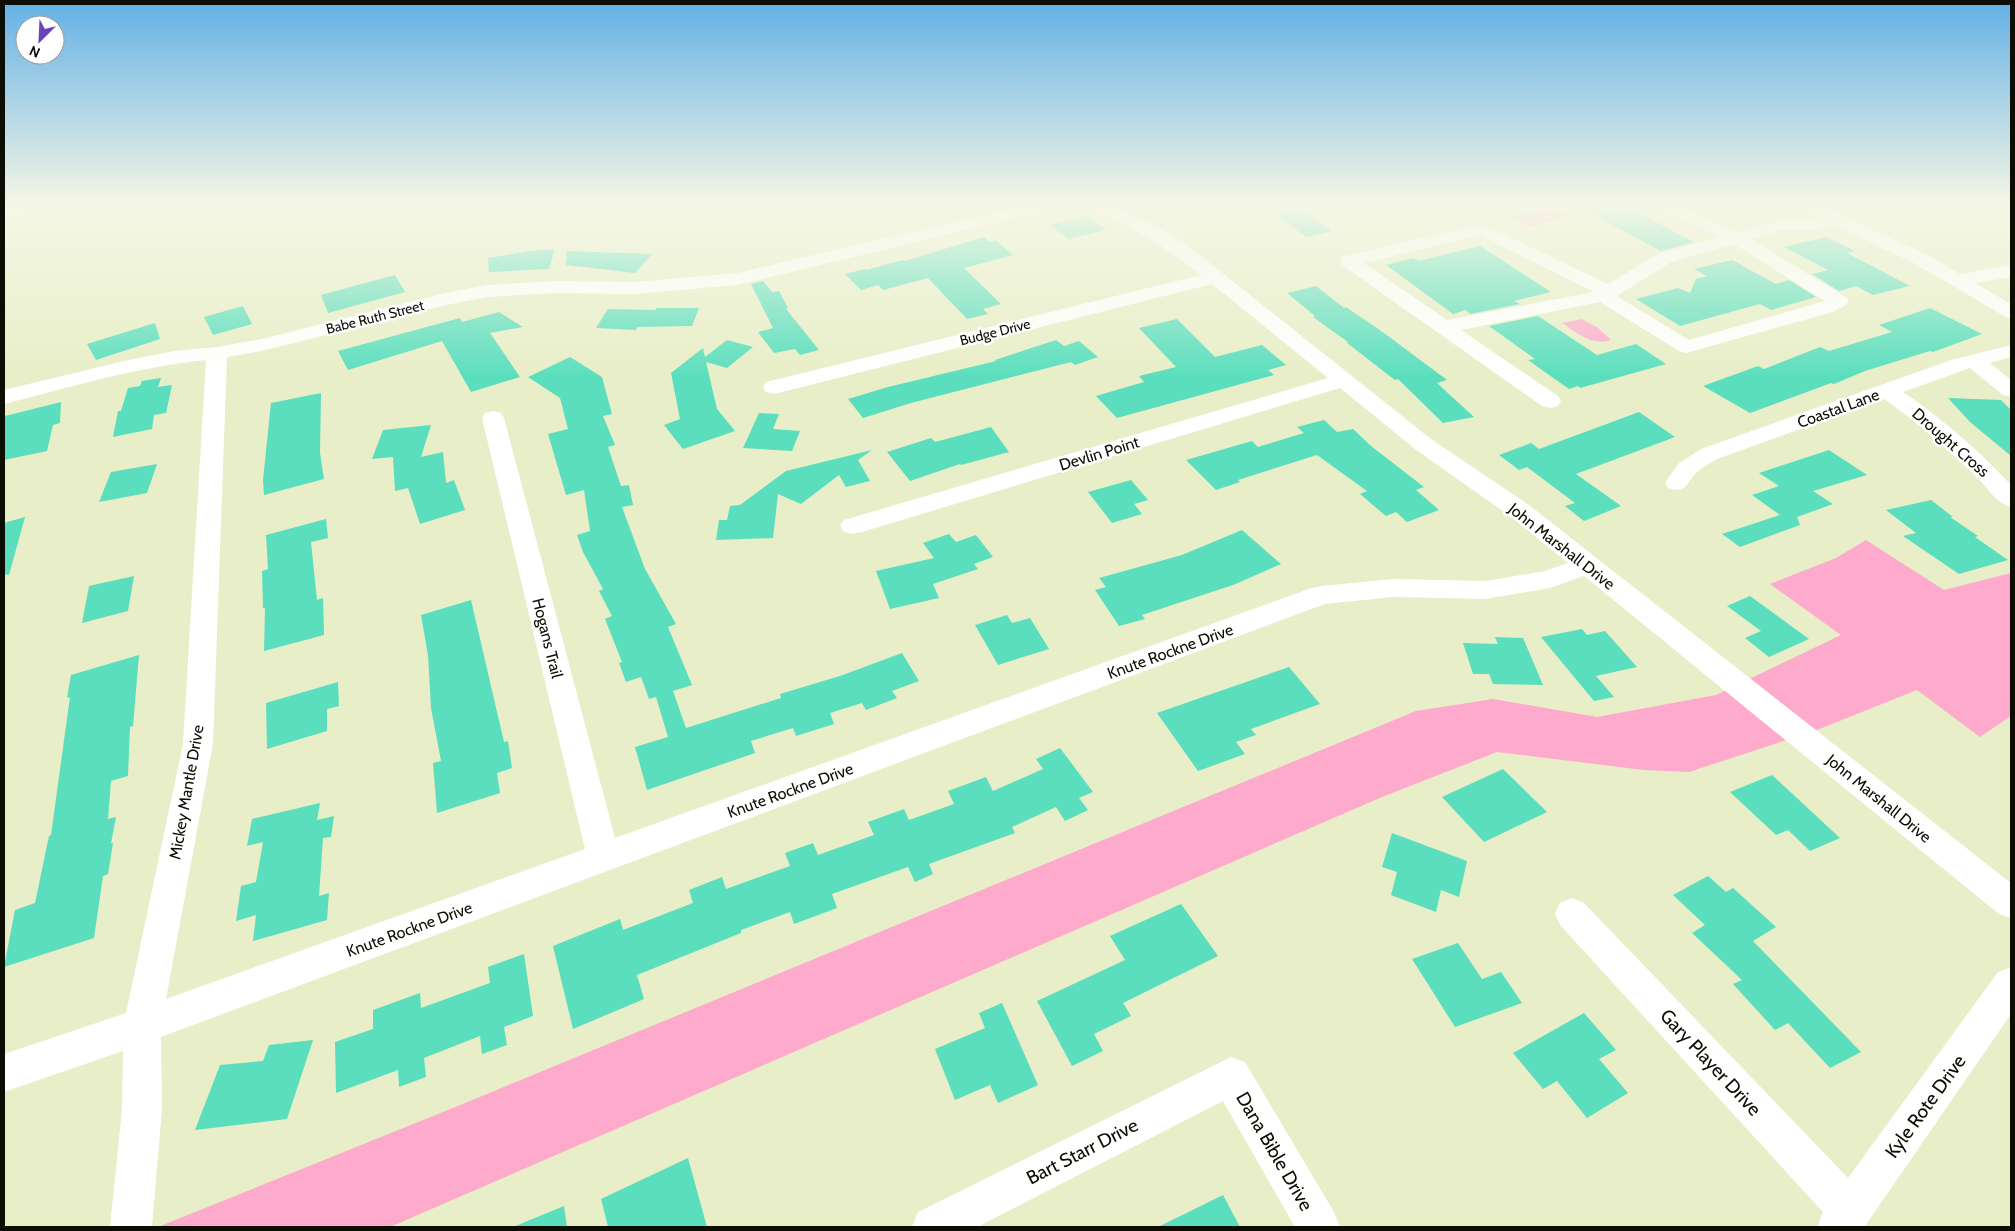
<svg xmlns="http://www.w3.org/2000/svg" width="2015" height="1231" font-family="Cabin,sans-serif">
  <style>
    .green { fill: #feaacc }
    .building { fill: #5adebd }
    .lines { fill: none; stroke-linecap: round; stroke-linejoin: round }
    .minor { fill: #fff; fill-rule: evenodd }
    .major { fill: #fff; fill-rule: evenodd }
    .labels { text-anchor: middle; stroke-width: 5; stroke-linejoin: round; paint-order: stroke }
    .far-street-label { font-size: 14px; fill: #0c0d03; stroke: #fff }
    .street-label { font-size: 16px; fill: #0c0d03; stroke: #fff }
    .near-street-label { font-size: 19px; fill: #0c0d03; stroke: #fff }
  </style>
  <rect width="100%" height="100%" fill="#e8eec7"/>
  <g class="green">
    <polygon points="1552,206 1571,216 1529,227 1510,216"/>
    <path d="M1582,319L1598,328L1611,340C1591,346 1579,334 1562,323Z"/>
    <polygon points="1866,540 1944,590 2011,573 2011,716 1980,737 1917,690 1817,730 1689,772 1644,770 1497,752 1382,797 390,1227 158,1227 448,1110 1416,711 1493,699 1597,717 1716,695 1841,635 1770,584 1836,558"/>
  </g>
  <g class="building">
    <polygon points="1577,206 1626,206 1694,242 1661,251"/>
    <polygon points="1302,209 1332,231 1306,237 1276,215"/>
    <polygon points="1087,215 1106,230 1068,239 1050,225"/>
    <polygon points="984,237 990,242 995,240 1013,255 964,268 1001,304 983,309 988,314 967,319 928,278 883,290 878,285 861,290 845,274 865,269 866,270 903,260 905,261"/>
    <polygon points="1826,237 1855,251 1847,253 1910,286 1873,295 1856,286 1839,291 1812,274 1828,270 1784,247"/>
    <polygon points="1480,246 1551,292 1514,301 1520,304 1470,314 1466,310 1453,314 1386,265 1414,258 1418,261"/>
    <polygon points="555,249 549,269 489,272 488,258 531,251"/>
    <polygon points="567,251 652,254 635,273 566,265"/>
    <polygon points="1732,260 1776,284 1789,280 1816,297 1771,310 1760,304 1680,326 1636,299 1678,288 1690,293 1696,279 1707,276 1694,269"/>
    <polygon points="395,275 405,292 328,313 321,295"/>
    <polygon points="763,281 772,292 779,291 788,308 786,309 819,350 800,355 795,349 774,353 758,332 773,328 751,284"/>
    <polygon points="1316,286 1344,308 1346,307 1384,333 1447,380 1437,383 1474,417 1443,423 1398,379 1395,380 1347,343 1348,342 1313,317 1315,316 1287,293"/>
    <polygon points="243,306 252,324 213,335 204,317"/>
    <polygon points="656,308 699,308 692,326 637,327 636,330 596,328 608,309 656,310"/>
    <polygon points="1930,308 1982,334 1933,352 1930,351 1865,371 1834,384 1831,383 1750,413 1703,386 1758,366 1764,369 1820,347 1829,351 1892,332 1879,325"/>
    <polygon points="499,312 523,327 490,333 520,377 471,392 442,341 348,370 338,351 460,318 462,322"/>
    <polygon points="1538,316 1597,355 1636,344 1666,364 1580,388 1578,386 1569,389 1528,360 1535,359 1489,326"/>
    <polygon points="1177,319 1215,357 1262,345 1286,365 1268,370 1274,375 1117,418 1096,396 1144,382 1139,376 1176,367 1139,328"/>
    <polygon points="155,323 160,339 96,360 87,344"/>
    <polygon points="727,340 753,347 727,368 706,362 717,409 735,431 683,449 664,425 680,419 671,373 703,348 705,357"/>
    <polygon points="1056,340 1064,346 1079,341 1098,357 1075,365 1071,362 911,403 863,418 848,399 888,387 996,361 995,360"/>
    <polygon points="570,357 602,377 612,414 603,416 615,445 608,447 621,486 629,485 633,505 622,507 645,569 676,624 668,627 692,685 673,691 686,728 781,698 780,694 840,676 902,653 919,681 892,691 897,698 866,710 862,703 830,713 834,724 796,736 793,728 751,741 755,753 647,790 635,747 668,737 656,697 649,699 641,677 626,682 619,663 622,662 605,619 612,616 599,591 603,589 583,552 577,535 590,531 584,490 566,495 548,434 568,429 560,398 528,377"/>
    <polygon points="161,378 158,387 172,385 166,413 154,415 152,429 113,437 118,411 121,411 128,388 140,386 142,381"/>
    <polygon points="321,393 320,453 324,479 264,495 263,480 271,403"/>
    <polygon points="1948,398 2001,400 2011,410 2011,456 1970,422"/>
    <polygon points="61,402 60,423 53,425 47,451 4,460 5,416"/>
    <polygon points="1639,412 1675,437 1576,474 1621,506 1584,521 1565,506 1575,503 1527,467 1519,470 1499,455 1531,443 1539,449"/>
    <polygon points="759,413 779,414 773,429 800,431 792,451 743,448"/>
    <polygon points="1324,420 1337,432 1353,429 1371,446 1424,487 1416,490 1439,510 1407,522 1396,512 1386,516 1360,494 1367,491 1317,455 1238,480 1240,482 1216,490 1186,460 1252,441 1258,447 1304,433 1297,427"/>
    <polygon points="431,425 421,457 443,452 446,483 454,480 465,510 420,524 408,488 395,491 393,457 372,459 383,430"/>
    <polygon points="991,427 1009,452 961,465 960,464 910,481 887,452 931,438 935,442"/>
    <polygon points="872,450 858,460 870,481 846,487 839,475 801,504 778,494 773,538 716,540 719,520 727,520 730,506 740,505 786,471"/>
    <polygon points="1829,450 1867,475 1813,491 1833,504 1797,517 1800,525 1740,547 1722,534 1780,515 1752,495 1779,486 1759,473"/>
    <polygon points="157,464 147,493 99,502 111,472"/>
    <polygon points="1131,480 1148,500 1134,504 1142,514 1112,523 1088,492"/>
    <polygon points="1931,500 1953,517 1950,517 1978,536 1975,537 2008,560 1959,574 1903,536 1916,533 1886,510"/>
    <polygon points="25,517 9,575 4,574 4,523"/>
    <polygon points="326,519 328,538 311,542 317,600 323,598 324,635 264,651 265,608 263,608 262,571 268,569 266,535"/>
    <polygon points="1242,530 1281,564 1233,585 1142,615 1145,619 1119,626 1095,590 1106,587 1099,578 1182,555"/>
    <polygon points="949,534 956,542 976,535 993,557 974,564 978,569 933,584 939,598 890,609 876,571 934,558 923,543"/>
    <polygon points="134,576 128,611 82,623 89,586"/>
    <polygon points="1750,596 1809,639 1769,657 1745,638 1761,631 1727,606"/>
    <polygon points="471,600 504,742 508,741 512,768 497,773 500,793 437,813 433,763 441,761 431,708 428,655 421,615"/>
    <polygon points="1007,615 1012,623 1030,618 1049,649 998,665 975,625"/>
    <polygon points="1582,629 1587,635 1605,631 1637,667 1596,676 1614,697 1594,701 1541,637"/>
    <polygon points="1495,637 1523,638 1543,685 1493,684 1489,674 1473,674 1463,643 1498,644"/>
    <polygon points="139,655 133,726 130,727 128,776 111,781 108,819 116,817 111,843 113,843 108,874 103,876 94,938 4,967 15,910 35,903 49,836 51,835 70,697 67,698 71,675"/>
    <polygon points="1289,667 1320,704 1251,729 1256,735 1236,742 1245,754 1198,771 1157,713"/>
    <polygon points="338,682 339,706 327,709 327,731 267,749 266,703"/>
    <polygon points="1060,748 1093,792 1079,798 1088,810 1065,821 1056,807 1012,827 1015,833 929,864 933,874 915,882 908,867 832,894 837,908 794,924 790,912 741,930 741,933 637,975 644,999 573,1029 553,946 620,919 623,930 693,903 689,890 722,877 726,889 790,866 785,853 813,843 818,855 874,835 868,822 904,809 909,820 954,804 948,791 986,777 993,791 1043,769 1036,759"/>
    <polygon points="1503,769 1547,812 1484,842 1442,797"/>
    <polygon points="1772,775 1840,838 1810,851 1788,830 1776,835 1730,792"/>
    <polygon points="320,803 317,820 334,816 331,837 323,838 319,896 329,893 327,920 253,941 256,915 236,921 241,886 256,882 263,842 247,846 252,819"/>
    <polygon points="1392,833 1467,861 1459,897 1441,890 1436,912 1391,895 1397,872 1382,867"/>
    <polygon points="1708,876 1726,892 1733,888 1776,927 1753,941 1861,1052 1830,1068 1788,1023 1775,1030 1733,984 1742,980 1692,933 1705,925 1673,895"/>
    <polygon points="1181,904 1218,956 1123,1003 1131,1016 1094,1034 1103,1051 1072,1066 1037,1001 1125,960 1110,936"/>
    <polygon points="1458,943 1482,979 1501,972 1522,1003 1455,1027 1412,959"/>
    <polygon points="524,954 533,1016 504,1027 507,1045 482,1054 480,1036 424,1058 426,1077 399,1087 398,1070 336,1093 335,1042 373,1029 373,1010 420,993 421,1008 490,983 488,967"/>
    <polygon points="1002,1003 1038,1085 998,1103 990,1085 955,1100 935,1049 985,1028 979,1013"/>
    <polygon points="1584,1013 1616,1050 1599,1059 1628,1093 1587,1118 1557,1081 1543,1089 1513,1053"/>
    <polygon points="313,1040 287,1119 195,1130 220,1065 263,1061 269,1045"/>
    <polygon points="688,1158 707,1227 608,1227 601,1199"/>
    <polygon points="1223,1195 1240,1227 1158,1227"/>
    <polygon points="564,1206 567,1227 513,1227"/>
  </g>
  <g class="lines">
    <g class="minor">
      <path d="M1023,206H1052L1049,210L737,285L634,294L557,293L487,297L446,305L262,351L227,357L213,744L166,999L585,849L482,418L485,413L493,411L501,413L504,418L615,838L1312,588L1322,586L1393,579L1485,581L1545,571L1568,563L1511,517L1415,449L1340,388L862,532L853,534L844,532L840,526L844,520L1328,378L1212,284L774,394L766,392L763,387L766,382L1201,275C1165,246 1136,230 1095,210L1093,206H1114L1155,225L1186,244L1431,439L1529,505L2011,883V918L1999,914L1584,576L1550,588L1485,599L1393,597L1325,604L161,1037L162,1109L152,1227H110L122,1109L123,1051L4,1092V1054L126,1013L183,744L206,360C137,367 71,387 4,404V390L128,360L175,351L217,347L262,339L445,293L487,285L557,281L634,282L737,273Z"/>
      <path d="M1659,206H1680L1738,232L1781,220L1821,218L1804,210L1801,206H1823L1928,255L1960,274L2011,265V277L1975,283L2011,304V318L2004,316L1914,263L1837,226L1812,230H1782L1751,239L1846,297L1849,301L1846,305L1833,312L1686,353L1679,351L1600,302L1461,330L1558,396L1561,401L1558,406L1550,408L1542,406L1342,265L1340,261L1342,257L1482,224L1608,284L1657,254L1720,237L1661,210ZM1480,235L1594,292L1447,320L1364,263ZM1734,244L1825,301L1689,340L1617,296L1671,262Z"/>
      <path d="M1935,206H1969L1966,210C1957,212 1947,212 1938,210Z"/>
      <path d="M2011,345V357L1990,363L2011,380V397L2003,395L1970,368L1903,392C1942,418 1979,451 2011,485V507C1995,503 1986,485 1974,474C1945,448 1916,421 1884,399L1717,459C1710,463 1703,467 1697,472C1685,483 1689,494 1668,488L1665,483L1678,464L1701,449L1951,360Z"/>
      <polygon points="1572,898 1584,903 1848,1178 1998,972 2011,967 2011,1014 1865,1226 1817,1227 1823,1212 1560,925 1555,914 1560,903"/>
      <polygon points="1231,1057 1245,1062 1334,1212 1340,1227 1295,1227 1223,1101 977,1227 912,1227 918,1212"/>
    </g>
    <polygon class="major" points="4,206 42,206 39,210 4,216"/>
  </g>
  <linearGradient id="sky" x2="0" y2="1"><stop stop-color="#63b0e5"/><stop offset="0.54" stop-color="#f5f7e6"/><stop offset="1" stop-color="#f5f7e6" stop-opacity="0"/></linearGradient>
  <rect width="2015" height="378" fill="url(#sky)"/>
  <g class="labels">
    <g class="far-street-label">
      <text transform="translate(375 317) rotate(-14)" y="5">Babe Ruth Street</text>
      <text transform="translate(995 332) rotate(-14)" y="5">Budge Drive</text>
    </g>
    <g class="street-label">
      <text transform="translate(1838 408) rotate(-20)" y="6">Coastal Lane</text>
      <text transform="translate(1951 442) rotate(41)" y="6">Drought Cross</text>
      <text transform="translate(1099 453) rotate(-17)" y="6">Devlin Point</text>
      <text transform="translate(1562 546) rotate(38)" y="6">John Marshall Drive</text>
      <text transform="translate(548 638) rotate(76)" y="6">Hogans Trail</text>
      <text transform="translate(1170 651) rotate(-20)" y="6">Knute Rockne Drive</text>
      <text transform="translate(790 790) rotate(-20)" y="6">Knute Rockne Drive</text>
      <text transform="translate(186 792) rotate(-80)" y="6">Mickey Mantle Drive</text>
      <text transform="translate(1879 798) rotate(39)" y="6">John Marshall Drive</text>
      <text transform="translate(409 929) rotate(-20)" y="6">Knute Rockne Drive</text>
    </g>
    <g class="near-street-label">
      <text transform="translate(1711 1062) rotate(47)" y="7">Gary Player Drive</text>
      <text transform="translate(1925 1106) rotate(-54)" y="7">Kyle Rote Drive</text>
      <text transform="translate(1082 1151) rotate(-27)" y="7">Bart Starr Drive</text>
      <text transform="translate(1275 1151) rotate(60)" y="7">Dana Bible Drive</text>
    </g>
  </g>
  <rect width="2015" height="1231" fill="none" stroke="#0c0d03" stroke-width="10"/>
  <g transform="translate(40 40) rotate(204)"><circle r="24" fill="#ffffff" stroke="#9e9e9a"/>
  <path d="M0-4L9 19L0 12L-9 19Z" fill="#6a42ba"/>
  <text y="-8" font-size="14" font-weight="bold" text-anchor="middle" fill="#0c0d03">N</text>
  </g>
</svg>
